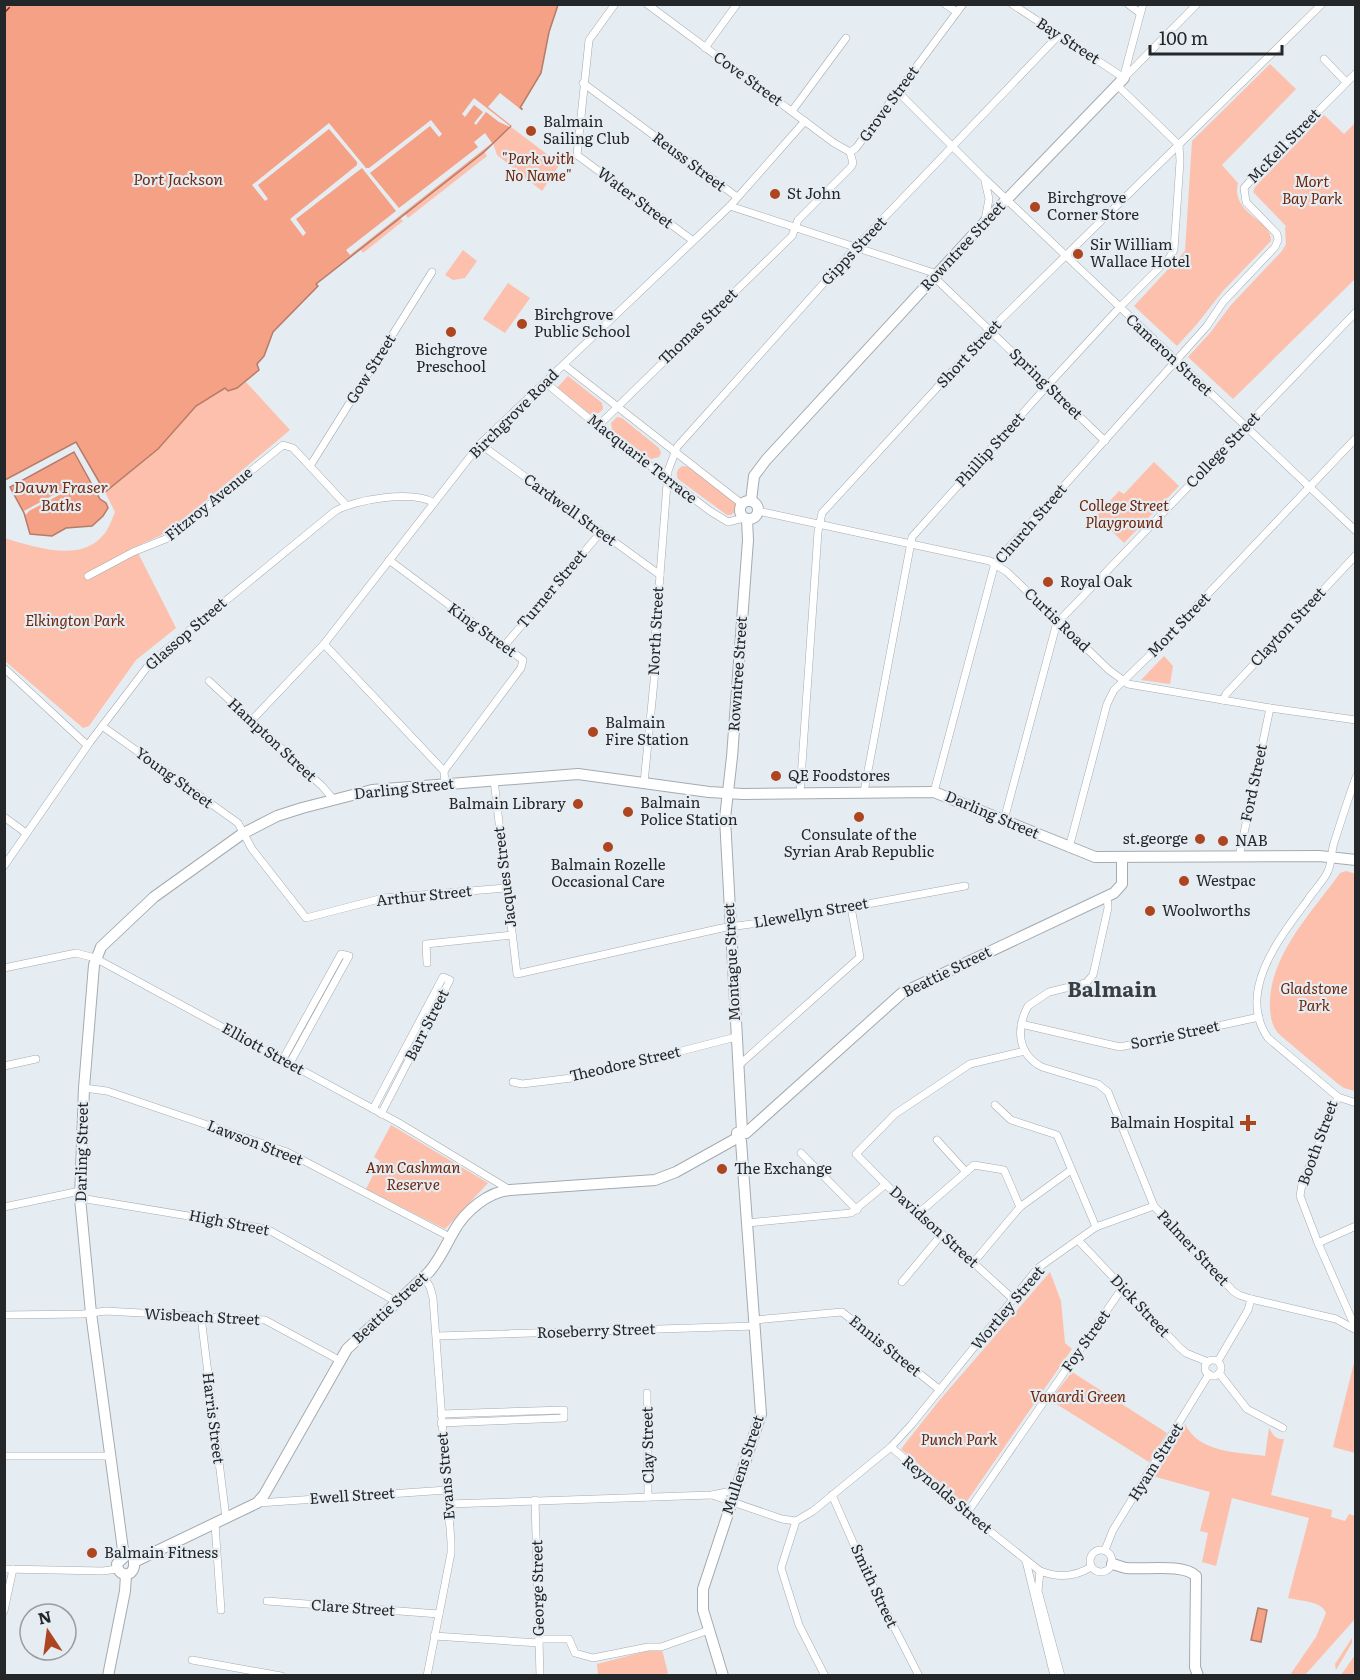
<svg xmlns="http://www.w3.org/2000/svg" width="1360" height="1680" font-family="Literata,serif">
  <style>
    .green { fill: #fcc0ac }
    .water { fill: #f4a186; stroke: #b67c6a; stroke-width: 1.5 }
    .pier { fill: #e5ecf2 }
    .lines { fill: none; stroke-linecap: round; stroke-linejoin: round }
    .ferry { stroke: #732a10; stroke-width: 1.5; stroke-dasharray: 8 6; stroke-linecap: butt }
    .street-casing { stroke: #a4abb0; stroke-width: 8 }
    .secondary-casing { stroke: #a4abb0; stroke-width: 12 }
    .street { stroke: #fff; stroke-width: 7 }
    .secondary { stroke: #fff; stroke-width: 10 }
    .poi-dot { fill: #ac4520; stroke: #e5ecf2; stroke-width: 2 }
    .labels { text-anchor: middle; stroke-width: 4.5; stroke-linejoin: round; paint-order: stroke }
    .street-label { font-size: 15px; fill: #242729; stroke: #e5ecf2 }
    .poi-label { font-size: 15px; fill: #242729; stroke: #e5ecf2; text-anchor: start }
    .park-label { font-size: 15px; font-style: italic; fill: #6e250a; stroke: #e5ecf2 }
    .water-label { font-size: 16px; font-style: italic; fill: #732a10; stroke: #e5ecf2 }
    .district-label { font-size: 21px; font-weight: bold; fill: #383e42; stroke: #e5ecf2 }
  </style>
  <rect width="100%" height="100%" fill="#e5ecf2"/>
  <g class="green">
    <path d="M1270,64L1296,89L1222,165L1238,183C1230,214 1273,220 1271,241L1222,292L1197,324L1177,346L1134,306L1185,251L1192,141Z"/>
    <polygon points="1324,115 1344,134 1355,123 1355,279 1233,399 1188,357 1210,333 1231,305 1282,251 1286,244 1285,228 1286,226 1253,192 1255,187"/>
    <polygon points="511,127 560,164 542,191 497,155 493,143"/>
    <polygon points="484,152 487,156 408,218 405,214"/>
    <polygon points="400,218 403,221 363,253 360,249"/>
    <polygon points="463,250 477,261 465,278 453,280 445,275"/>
    <polygon points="508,283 530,298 505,333 483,319"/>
    <polygon points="568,376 602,403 603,409 599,413 590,414 557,388"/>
    <path d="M246,382L290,430L177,525L166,533L135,547L176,628L136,660L89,726L83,728L5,661L4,538C35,547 82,564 105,533C109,528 112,519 115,512L105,492L158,449L196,406L225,388H237Z"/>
    <polygon points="617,417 622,418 659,448 661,453 659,457 651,459 612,430 611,423"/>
    <polygon points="1154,462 1179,486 1124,543 1096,516 1119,491 1124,494"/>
    <path d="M683,466L688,467L737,502V510L731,515H727L678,479C675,473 678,468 683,466Z"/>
    <polygon points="1164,656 1173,666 1170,684 1141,680"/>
    <path d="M1346,871L1356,874L1355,1091L1344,1088L1337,1083L1280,1035C1273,1028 1271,1020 1270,1010C1267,957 1311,914 1340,873Z"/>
    <polygon points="391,1125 488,1183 445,1229 366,1189 380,1161 374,1157"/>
    <polygon points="1050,1272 1061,1301 1065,1343 1072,1349 965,1504 901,1449 938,1402"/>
    <polygon points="1355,1359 1356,1453 1355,1453 1333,1447"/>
    <polygon points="1072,1372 1167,1433 1149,1462 1050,1400"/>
    <path d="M1185,1424C1199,1453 1237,1452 1265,1456L1269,1428C1273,1435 1276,1440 1284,1439L1271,1495L1332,1510L1331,1517L1345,1521L1349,1514L1355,1516V1619L1305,1675H1290L1316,1637L1326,1613C1322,1601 1301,1601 1288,1598L1309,1518L1232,1498L1216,1566L1202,1562L1208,1533L1200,1531L1210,1492L1156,1477L1152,1478Z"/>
    <polygon points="1352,1638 1352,1643 1336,1670 1335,1664"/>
    <polygon points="651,1650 662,1650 668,1673 661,1676 598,1675 597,1664"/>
    <polygon points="1355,1655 1355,1669 1352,1675 1341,1675"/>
  </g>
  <g class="water">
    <polygon points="5,5 558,5 549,32 541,73 520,108 522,109 510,127 484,152 316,284 318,286 273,332 264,356 257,364 259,370 237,388 228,391 225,388 196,406 158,449 105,492 76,442 5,480"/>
    <polygon points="74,452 100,499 106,503 108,508 103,516 92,526 66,528 52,536 30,534 24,513 10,487"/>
    <polygon points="1258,1608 1267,1610 1261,1642 1251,1640"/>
  </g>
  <g class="pier">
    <polygon points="500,93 524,112 513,127 488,107"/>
    <polygon points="474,98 510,126 510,127 499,122 486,112 476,125 474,123 483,112 474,105 465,117 462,114"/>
    <polygon points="431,120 442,134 439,137 430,126 370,173 399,208 478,147 474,142 485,133 492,143 350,255 346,250 396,211 362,168 296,219 306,233 303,236 290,219 357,165 357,162 329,129 258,185 268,199 265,201 252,185 329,123 366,168 369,168"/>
    <polygon points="68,487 70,491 66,493 65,492 29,511 26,515 24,511"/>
  </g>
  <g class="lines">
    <polyline class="ferry" points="4,13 13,4"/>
    <g class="street-casing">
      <g id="street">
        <polyline points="615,4 589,40 577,155 692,240"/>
        <polyline points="647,4 834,143 850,152"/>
        <polyline points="945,4 957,12"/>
        <polyline points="1012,4 1124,78"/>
        <polyline points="1128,4 1140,13"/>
        <polyline points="705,48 737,4"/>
        <polyline points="1324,59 1346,82"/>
        <polyline points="1124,75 1143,4"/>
        <polyline points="1124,78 1197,4"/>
        <polyline points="583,83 737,197"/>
        <polyline points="898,92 984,178 1356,531"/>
        <polyline points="792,111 846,38"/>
        <polyline points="850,152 856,148 963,4"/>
        <polyline points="985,181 989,199 985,220"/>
        <polyline points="730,206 937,274"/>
        <polyline points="934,277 1105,441"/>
        <polyline points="564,365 742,504"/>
        <polyline points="546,383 598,426 710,511 728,522 744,518"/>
        <polyline points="598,426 792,236 798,220 851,167 853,163 850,152"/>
        <polyline points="480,444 660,575"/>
        <polyline points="310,466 432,272"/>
        <polyline points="758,511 990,561 1007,572 1109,670 1128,684 1270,708 1356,720"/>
        <polyline points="389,560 523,660 521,668 444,771"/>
        <polyline points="88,576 133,552 168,538 283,445 293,448 346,505"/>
        <polyline points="324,644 444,771 445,784"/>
        <polyline points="504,646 601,532"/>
        <polyline points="4,668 87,745"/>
        <polyline points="209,681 322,786 334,800"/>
        <polyline points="1223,700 1226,694 1356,555"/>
        <polyline points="251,721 324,644 480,444 730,206 805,121"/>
        <polyline points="102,726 238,823 252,849 306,918 383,898 506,888"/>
        <path d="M1356,777C1348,799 1341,821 1334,843C1331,852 1332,862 1328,871C1324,881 1313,891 1307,901C1280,937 1236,992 1268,1038L1338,1097L1302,1184L1300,1196L1318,1243L1356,1329"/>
        <polyline points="494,780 517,974 722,928 781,920 965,886"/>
        <polyline points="644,783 655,671 655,640 668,471 677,447 856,247 1059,35"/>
        <polyline points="864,792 912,537 1047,386 1119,308 1169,258 1174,250 1180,161 1179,145 1117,85"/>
        <polyline points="934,792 995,563 1207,326 1223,302 1275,247 1278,240 1277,234 1246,202 1244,188 1261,169 1356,73"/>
        <polyline points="800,793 818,532 822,513 990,330 1322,4"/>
        <polyline points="4,817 26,833"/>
        <polyline points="1004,820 1056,626 1059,621 1356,312"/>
        <polyline points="1069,848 1107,704 1114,690 1149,656 1356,438"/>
        <polyline points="1239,857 1270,708"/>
        <path d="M4,866L90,742L151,662L334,512C353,499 414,490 434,503"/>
        <path d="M1107,896L1108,908L1093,975L1086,983L1049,992L1028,1006C1016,1028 1017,1054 1042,1067L1098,1084L1108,1092L1154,1206L1233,1291L1239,1295L1251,1299L1336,1319L1356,1330"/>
        <polyline points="427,963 426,944 512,935"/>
        <polyline points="4,968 76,953 95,958 399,1123 510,1190"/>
        <polyline points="1021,1024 1120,1047 1259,1017"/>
        <polyline points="283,1059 341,954 349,956 290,1063"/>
        <polyline points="4,1066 36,1059"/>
        <polyline points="738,1066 860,957 851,907"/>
        <polyline points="513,1082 522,1084 580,1077 736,1037"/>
        <polyline points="84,1088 107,1091 287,1152 450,1237"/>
        <polyline points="1338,1097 1356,1103"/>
        <polyline points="995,1105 1011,1120 1057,1135 1096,1227"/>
        <polyline points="373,1109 443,977 450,980 381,1114"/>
        <polyline points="937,1140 966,1172"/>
        <polyline points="801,1153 857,1210"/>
        <polyline points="80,1198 267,1229 397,1302"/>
        <polyline points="4,1207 80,1191"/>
        <polyline points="919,1213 974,1165 1004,1170 1020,1207"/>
        <polyline points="747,1223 851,1213 886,1184"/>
        <polyline points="1078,1240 1179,1347 1186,1353 1208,1362"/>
        <polyline points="1318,1243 1356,1226"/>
        <polyline points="973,1263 1020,1207 1071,1170"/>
        <polyline points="424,1277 430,1287 433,1298 451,1542 451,1553 427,1676"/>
        <polyline points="902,1282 942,1234"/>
        <polyline points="1013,1299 919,1213 911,1210 856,1154 895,1114 970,1064 1025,1051"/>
        <polyline points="4,1315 83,1314 106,1311 265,1320 339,1360"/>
        <polyline points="201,1317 226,1518"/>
        <polyline points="755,1320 842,1312 940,1390"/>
        <polyline points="437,1336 755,1326"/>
        <circle cx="1213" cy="1368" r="8"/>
        <polyline points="1218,1361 1248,1310 1251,1299"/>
        <polyline points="1219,1373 1247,1409 1283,1428"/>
        <polyline points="647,1393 648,1497"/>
        <polyline points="441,1414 564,1410 564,1418 441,1423"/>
        <path d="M891,1447L967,1513L1040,1571C1058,1578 1075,1577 1091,1567"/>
        <polyline points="4,1456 111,1456"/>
        <polyline points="712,1495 782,1519 796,1521 813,1511 891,1447 912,1424 1038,1268 1096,1227 1154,1206"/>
        <polyline points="832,1495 867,1574 919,1676"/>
        <polyline points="535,1500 540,1676"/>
        <polyline points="258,1503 447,1490"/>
        <polyline points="448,1504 712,1495 736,1490"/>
        <polyline points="967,1513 1123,1287"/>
        <polyline points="796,1521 781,1568 799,1625 825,1676"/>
        <polyline points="215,1524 221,1610"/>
        <circle cx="1101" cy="1561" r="11"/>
        <polyline points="1105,1550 1113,1530 1209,1374"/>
        <polyline points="1026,1561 1054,1676"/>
        <polyline points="4,1569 103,1571 117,1569"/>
        <polyline points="1040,1571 1038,1591 1061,1676"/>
        <polyline points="267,1601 439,1614"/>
        <polyline points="4,1611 13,1569"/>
        <polyline points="434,1636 539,1643"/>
        <polyline points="539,1639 569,1639 575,1653 593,1658 648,1647 661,1647 709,1630"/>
        <polyline points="192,1660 281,1676"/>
      </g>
    </g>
    <g class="secondary-casing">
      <g id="secondary">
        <circle cx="749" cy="510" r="9"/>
        <polyline points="751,501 754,476 766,460 984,223 1124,78"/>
        <polyline points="746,1133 902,993 1114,893 1122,884 1122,858"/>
        <polyline points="737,1138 737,1133 742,1131 725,818 732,757 748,540 747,519"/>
        <polyline points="124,1557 91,1313 80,1198 84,1088 94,965 101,947 154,897 242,834 277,816 302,808 372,790 578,774 709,792 743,794 934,792 1095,857 1319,856 1356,860"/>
        <path d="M124,1557L117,1564C118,1579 136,1577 134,1562"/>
        <path d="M134,1562L257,1503L264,1495L347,1349L429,1272C440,1259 446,1245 454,1231C465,1211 488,1192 510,1190L655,1180L676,1172L737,1138"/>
        <path d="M1112,1564C1117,1565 1122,1567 1126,1568C1144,1570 1183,1563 1196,1576L1195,1667L1198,1676"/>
        <polyline points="108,1676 125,1591 126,1575"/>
        <polyline points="723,1676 703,1610 703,1589 761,1414 741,1141"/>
      </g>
    </g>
    <use href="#street" class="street"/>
    <use href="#secondary" class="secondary"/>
  </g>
  <g class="poi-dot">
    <circle cx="531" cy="131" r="6"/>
    <circle cx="775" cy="194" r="6"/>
    <circle cx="1035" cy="207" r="6"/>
    <circle cx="1078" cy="254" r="6"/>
    <circle cx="522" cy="324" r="6"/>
    <circle cx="451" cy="332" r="6"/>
    <circle cx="1048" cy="582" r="6"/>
    <circle cx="593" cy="732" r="6"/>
    <circle cx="776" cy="776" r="6"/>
    <circle cx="578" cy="804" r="6"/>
    <circle cx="628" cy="812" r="6"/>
    <circle cx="859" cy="817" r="6"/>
    <circle cx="1200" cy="839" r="6"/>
    <circle cx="1223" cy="841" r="6"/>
    <circle cx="608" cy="847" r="6"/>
    <circle cx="1184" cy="881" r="6"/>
    <circle cx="1150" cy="911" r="6"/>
    <path d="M1245 1114h6v6h6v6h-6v6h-6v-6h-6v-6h6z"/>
    <circle cx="722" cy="1169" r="6"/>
    <circle cx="92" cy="1553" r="6"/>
  </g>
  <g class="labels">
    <g class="street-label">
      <text transform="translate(1068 41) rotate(33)" y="5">Bay Street</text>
      <text transform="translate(748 79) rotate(36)" y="5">Cove Street</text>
      <text transform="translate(889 104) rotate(-54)" y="5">Grove Street</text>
      <text transform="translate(1284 146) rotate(-46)" y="5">McKell Street</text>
      <text transform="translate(689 162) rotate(37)" y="5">Reuss Street</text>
      <text transform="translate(635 198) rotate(37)" y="5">Water Street</text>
      <text transform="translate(963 246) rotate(-47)" y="5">Rowntree Street</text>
      <text transform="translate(854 251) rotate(-47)" y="5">Gipps Street</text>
      <text transform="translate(698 327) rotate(-44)" y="5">Thomas Street</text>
      <text transform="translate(969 354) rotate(-47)" y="5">Short Street</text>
      <text transform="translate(1169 355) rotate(43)" y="5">Cameron Street</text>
      <text transform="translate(371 369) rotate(-58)" y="5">Gow Street</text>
      <text transform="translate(1046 384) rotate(44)" y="5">Spring Street</text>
      <text transform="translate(514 414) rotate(-45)" y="5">Birchgrove Road</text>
      <text transform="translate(990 450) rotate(-48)" y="5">Phillip Street</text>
      <text transform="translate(1223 450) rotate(-46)" y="5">College Street</text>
      <text transform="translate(642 459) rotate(38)" y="5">Macquarie Terrace</text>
      <text transform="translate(209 504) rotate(-39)" y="5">Fitzroy Avenue</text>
      <text transform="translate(570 510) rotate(36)" y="5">Cardwell Street</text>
      <text transform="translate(1031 524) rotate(-49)" y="5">Church Street</text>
      <text transform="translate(552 589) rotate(-50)" y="5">Turner Street</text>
      <text transform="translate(1057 620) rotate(44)" y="5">Curtis Road</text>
      <text transform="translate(1179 625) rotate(-46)" y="5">Mort Street</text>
      <text transform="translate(1288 627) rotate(-47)" y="5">Clayton Street</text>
      <text transform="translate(482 630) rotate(36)" y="5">King Street</text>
      <text transform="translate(656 631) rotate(-87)" y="5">North Street</text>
      <text transform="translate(186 634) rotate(-41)" y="5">Glassop Street</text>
      <text transform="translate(738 674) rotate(-86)" y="5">Rowntree Street</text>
      <text transform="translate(272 740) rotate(43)" y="5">Hampton Street</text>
      <text transform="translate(174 778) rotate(36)" y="5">Young Street</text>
      <text transform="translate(1254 783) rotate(-78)" y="5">Ford Street</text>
      <text transform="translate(404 789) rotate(-6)" y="5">Darling Street</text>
      <text transform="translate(992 815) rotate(23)" y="5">Darling Street</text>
      <text transform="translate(505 877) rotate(-97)" y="5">Jacques Street</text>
      <text transform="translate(424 896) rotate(-6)" y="5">Arthur Street</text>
      <text transform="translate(811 913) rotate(-10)" y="5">Llewellyn Street</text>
      <text transform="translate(732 962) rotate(-93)" y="5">Montague Street</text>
      <text transform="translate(947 972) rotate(-26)" y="5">Beattie Street</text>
      <text transform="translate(427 1025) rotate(-63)" y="5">Barr Street</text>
      <text transform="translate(1175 1035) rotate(-12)" y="5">Sorrie Street</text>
      <text transform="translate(263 1049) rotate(29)" y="5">Elliott Street</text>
      <text transform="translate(625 1064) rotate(-13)" y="5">Theodore Street</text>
      <text transform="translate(255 1143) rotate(21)" y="5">Lawson Street</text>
      <text transform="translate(1318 1143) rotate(-70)" y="5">Booth Street</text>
      <text transform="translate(82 1152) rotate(-89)" y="5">Darling Street</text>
      <text transform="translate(229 1223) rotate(11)" y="5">High Street</text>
      <text transform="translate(934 1227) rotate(42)" y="5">Davidson Street</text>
      <text transform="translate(1193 1248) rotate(47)" y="5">Palmer Street</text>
      <text transform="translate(1140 1306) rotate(47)" y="5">Dick Street</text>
      <text transform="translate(390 1308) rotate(-43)" y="5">Beattie Street</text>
      <text transform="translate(1008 1308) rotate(-50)" y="5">Wortley Street</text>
      <text transform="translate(202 1317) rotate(3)" y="5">Wisbeach Street</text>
      <text transform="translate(596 1331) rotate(-2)" y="5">Roseberry Street</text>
      <text transform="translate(1086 1341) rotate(-55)" y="5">Foy Street</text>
      <text transform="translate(885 1346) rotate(39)" y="5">Ennis Street</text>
      <text transform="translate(213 1418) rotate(83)" y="5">Harris Street</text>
      <text transform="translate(648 1445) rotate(-91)" y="5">Clay Street</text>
      <text transform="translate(1156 1462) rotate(-58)" y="5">Hyam Street</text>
      <text transform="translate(743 1465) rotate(-72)" y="5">Mullens Street</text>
      <text transform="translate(446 1476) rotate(-95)" y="5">Evans Street</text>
      <text transform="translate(947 1495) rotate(40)" y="5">Reynolds Street</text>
      <text transform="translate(352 1496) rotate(-4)" y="5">Ewell Street</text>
      <text transform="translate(874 1586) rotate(65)" y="5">Smith Street</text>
      <text transform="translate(538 1588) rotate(-91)" y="5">George Street</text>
      <text transform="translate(353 1608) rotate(4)" y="5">Clare Street</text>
    </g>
    <g class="poi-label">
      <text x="543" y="127">Balmain<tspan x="543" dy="17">Sailing Club</tspan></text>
      <text x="787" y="199">St John</text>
      <text x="1047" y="203">Birchgrove<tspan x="1047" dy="17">Corner Store</tspan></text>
      <text x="1090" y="250">Sir William<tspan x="1090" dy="17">Wallace Hotel</tspan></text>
      <text x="534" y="320">Birchgrove<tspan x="534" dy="17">Public School</tspan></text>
      <text x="451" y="355" text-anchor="middle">Bichgrove<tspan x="451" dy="17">Preschool</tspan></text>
      <text x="1060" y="587">Royal Oak</text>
      <text x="605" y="728">Balmain<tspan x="605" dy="17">Fire Station</tspan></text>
      <text x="788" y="781">QE Foodstores</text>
      <text x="640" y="808">Balmain<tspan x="640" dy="17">Police Station</tspan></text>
      <text x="566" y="809" text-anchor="end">Balmain Library</text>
      <text x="859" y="840" text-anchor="middle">Consulate of the<tspan x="859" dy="17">Syrian Arab Republic</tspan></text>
      <text x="1188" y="844" text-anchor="end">st.george</text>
      <text x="1235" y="846">NAB</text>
      <text x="608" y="870" text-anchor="middle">Balmain Rozelle<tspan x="608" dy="17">Occasional Care</tspan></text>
      <text x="1196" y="886">Westpac</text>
      <text x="1162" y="916">Woolworths</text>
      <text x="1234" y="1128" text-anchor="end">Balmain Hospital</text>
      <text x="734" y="1174">The Exchange</text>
      <text x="104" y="1558">Balmain Fitness</text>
    </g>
    <g class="park-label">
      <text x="538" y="164">"Park with<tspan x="538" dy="17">No Name"</tspan></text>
      <text x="1312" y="187">Mort<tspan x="1312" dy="17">Bay Park</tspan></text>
      <text x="1124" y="511">College Street<tspan x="1124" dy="17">Playground</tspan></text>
      <text x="75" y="626">Elkington Park</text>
      <text x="1314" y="994">Gladstone<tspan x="1314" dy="17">Park</tspan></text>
      <text x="413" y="1173">Ann Cashman<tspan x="413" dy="17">Reserve</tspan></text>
      <text x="1078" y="1402">Vanardi Green</text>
      <text x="959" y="1445">Punch Park</text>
    </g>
    <g class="water-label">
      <text x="178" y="185">Port Jackson</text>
      <text x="61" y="493">Dawn Fraser<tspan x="61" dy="18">Baths</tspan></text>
    </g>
    <g class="district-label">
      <text x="1112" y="997">Balmain</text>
    </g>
  </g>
  <rect width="1360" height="1680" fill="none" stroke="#242729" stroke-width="12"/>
  <g transform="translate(48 1632) rotate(347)"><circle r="28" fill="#e5ecf2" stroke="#989da2" stroke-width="1.5"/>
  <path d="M0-4.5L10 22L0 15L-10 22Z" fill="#ac4520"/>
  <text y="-9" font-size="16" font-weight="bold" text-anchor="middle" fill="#242729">N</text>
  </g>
  <path d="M1150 45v9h132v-9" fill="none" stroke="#242729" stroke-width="3"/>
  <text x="1159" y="45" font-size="18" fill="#242729" stroke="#e5ecf2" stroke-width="4.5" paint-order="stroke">100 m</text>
</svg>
